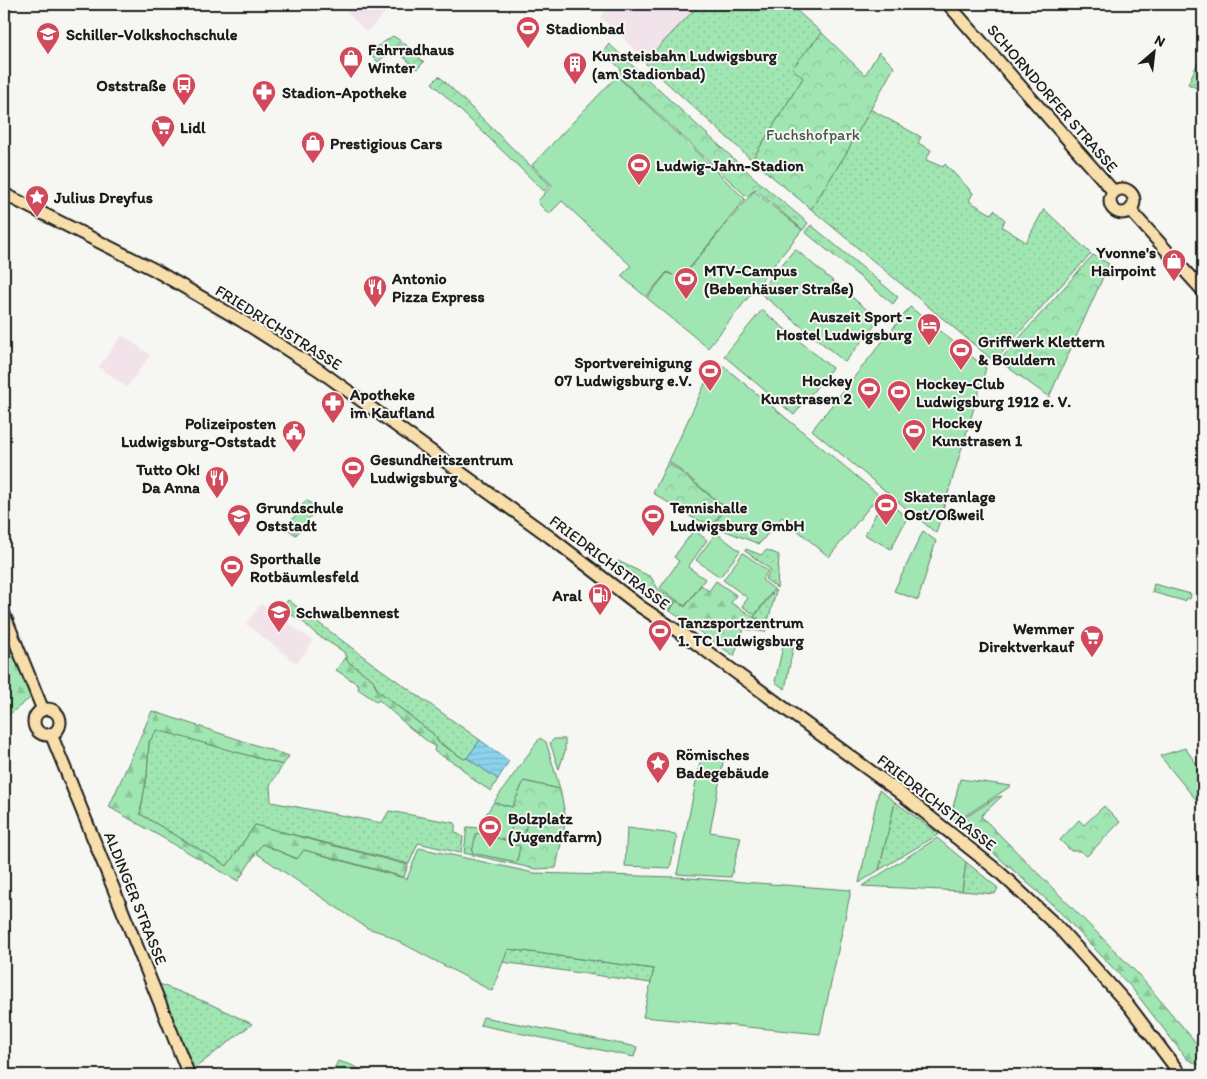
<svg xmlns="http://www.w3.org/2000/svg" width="1207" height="1079" font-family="Itim,sans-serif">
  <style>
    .built { fill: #f2e3ea }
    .grass { fill: url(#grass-dots); stroke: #5e8167 }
    .forest { fill: url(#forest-firs); stroke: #5e8167 }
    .park { fill: url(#park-crowns); stroke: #5e8167 }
    .garden { fill: #a0e6b2; stroke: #5e8167 }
    .water { fill: url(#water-rules); stroke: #5f8a99 }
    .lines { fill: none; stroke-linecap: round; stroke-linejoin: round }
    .major-casing { stroke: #1c1c1c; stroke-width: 15 }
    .major { stroke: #f8deab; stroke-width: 11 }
    .labels { text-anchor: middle; stroke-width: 4; stroke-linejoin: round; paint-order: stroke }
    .poi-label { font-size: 16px; font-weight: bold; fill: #1c1c1c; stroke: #f6f6f2; text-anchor: start }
    .street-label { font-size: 16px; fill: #1c1c1c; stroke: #f6f6f2 }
    .park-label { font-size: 16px; fill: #445949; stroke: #f6f6f2 }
  </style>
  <defs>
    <pattern id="grass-dots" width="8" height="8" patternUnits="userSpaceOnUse" patternTransform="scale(1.25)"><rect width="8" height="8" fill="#a0e6b2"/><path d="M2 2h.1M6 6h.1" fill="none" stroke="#89c598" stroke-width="1.8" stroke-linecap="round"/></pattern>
    <pattern id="forest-firs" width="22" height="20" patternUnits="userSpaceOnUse" patternTransform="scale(1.25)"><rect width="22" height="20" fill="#a0e6b2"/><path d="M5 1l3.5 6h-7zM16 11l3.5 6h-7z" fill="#89c598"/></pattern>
    <pattern id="park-crowns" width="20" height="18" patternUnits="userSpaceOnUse" patternTransform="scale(1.25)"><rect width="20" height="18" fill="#a0e6b2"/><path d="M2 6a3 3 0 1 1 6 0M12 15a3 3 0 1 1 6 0" fill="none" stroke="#89c598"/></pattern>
    <pattern id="water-rules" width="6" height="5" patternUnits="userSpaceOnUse" patternTransform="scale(1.25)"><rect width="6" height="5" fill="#8bd3ed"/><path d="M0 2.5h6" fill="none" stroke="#77b5cb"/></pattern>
  </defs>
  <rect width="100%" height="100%" fill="#f6f6f2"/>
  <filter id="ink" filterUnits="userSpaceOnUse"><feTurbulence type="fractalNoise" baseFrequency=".02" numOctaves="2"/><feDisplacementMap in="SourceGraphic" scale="10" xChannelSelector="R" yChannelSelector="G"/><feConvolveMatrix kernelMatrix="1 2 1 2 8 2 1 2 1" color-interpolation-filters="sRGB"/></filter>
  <g filter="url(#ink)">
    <g class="built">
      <polygon points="339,4 390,4 392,5 367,32"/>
      <polygon points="612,4 700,4 646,60 600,17"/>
      <polygon points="122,335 150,355 127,387 99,367"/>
      <polygon points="261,604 313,641 297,664 246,624"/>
    </g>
    <g class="grass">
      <polygon points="700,4 789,4 822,33 793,68 803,78 752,160 646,64 646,60"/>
      <polygon points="870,109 921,137 918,143 931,150 926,160 943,167 945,164 973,193 969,201 991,214 994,210 1005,220 1002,227 1026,242 1044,209 1091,254 1052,295 999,356 992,359 989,357 811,209 847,152"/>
      <polygon points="746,549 761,555 767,550 779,555 777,588 765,579 771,570 745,551"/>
      <polygon points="618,561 651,577 658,589 676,601 669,611 650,597 649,593 616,566"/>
      <polygon points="775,590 776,591 767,625 754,617"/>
      <polygon points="288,600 372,663 480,740 467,758 464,759 439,742 433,734 377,690 373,680 347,661 344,652 316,634 301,620 281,609"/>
      <polygon points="157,729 283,765 270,785 271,802 382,823 389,811 455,823 455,832 463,837 461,853 418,843 409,864 255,825 227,866 140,814 147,775 149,742"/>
      <polygon points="895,802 939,834 879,870"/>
      <polygon points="966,862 998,888 995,894 962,891"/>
      <polygon points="508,949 654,969 651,983 502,962"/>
      <polygon points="157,983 208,1003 252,1024 191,1071"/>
    </g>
    <g class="forest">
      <polygon points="393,36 401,41 378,62 372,56 371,51"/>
      <polygon points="716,581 736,595 731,603 767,625 765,632 744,629 734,656 670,611 676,601 685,607 701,585 709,591"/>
      <polygon points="4,624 34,695 7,716 4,715"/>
      <polygon points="346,656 347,661 373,680 377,690 433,734 439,743 464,759 467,758 498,779 491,791 474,780 459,766 434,751 435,747 409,727 379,700 377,702 358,689 359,685 336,670"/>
      <polygon points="152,711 289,756 283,765 157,730 149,742 147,775 140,814 227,866 255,825 408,865 404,877 304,850 298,859 262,844 238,881 109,807"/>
      <polygon points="1002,796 981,816 1138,974 1198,1045 1203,1046 1203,1064 1201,1066 1187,1059 1131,987 1055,907 958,822 997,797"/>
    </g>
    <g class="park">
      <polygon points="822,33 865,75 879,52 894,67 847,152 811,209 752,160 803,78 792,68"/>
      <polygon points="403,42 424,62 417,69 395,49"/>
      <polygon points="609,44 760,183 808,223 803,230 755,189 747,197 617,75 621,69 603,52"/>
      <polygon points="1201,56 1203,57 1203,91 1188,84"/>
      <polygon points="439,76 550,185 544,191 432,83"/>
      <polygon points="811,225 898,297 893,304 805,232"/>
      <polygon points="1093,255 1109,264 1049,397 999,361"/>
      <polygon points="668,462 725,508 712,525 693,518 653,493"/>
      <polygon points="306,500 317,508 296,535 286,528"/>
      <polygon points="1154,584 1191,594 1190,599 1187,598 1184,601 1152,592"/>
      <polygon points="524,781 560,789 566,819 556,868 536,869 464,853 467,827 481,828 486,821 483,819 494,802 512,807"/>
      <polygon points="1104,806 1120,822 1087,856 1080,851 1071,851 1060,840 1079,820 1084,825"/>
    </g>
    <g class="garden">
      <polygon points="617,76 745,199 685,274 754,191 802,230 708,348 647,298 667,273 673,275 667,272 646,297 621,276 631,266 562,201 549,214 537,202 552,185 532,165"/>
      <polygon points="795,249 879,320 845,362 759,292"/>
      <polygon points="910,307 986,368 936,533 812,430"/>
      <polygon points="762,310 832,368 794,415 724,356"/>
      <polygon points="716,360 879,495 829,557 782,517 759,544 713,526 726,508 669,461"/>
      <polygon points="884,498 907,518 891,549 865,535"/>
      <polygon points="694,530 707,540 688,567 705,579 685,606 660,588 679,561 674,557"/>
      <polygon points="923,531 936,541 918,600 894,591"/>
      <polygon points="716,533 740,551 720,577 696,560"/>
      <polygon points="743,553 768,571 762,580 774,589 755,615 742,606 748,598 723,580"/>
      <polygon points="784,642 794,643 785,689 775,682"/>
      <polygon points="540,738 546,742 560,789 524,781 512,807 494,802"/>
      <polygon points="554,739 565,739 565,751 559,769 550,743"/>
      <polygon points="1185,748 1202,771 1197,801 1160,756"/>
      <polygon points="702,753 724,757 710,832 741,837 731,877 677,874"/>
      <polygon points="960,779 1011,786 957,821 951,816"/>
      <polygon points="879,790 895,802 879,870 859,883"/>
      <polygon points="514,815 528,818 524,836 510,834"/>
      <polygon points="627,828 675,834 677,838 670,868 625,866"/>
      <polygon points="476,833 509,841 508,843 520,846 517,862 472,853"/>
      <polygon points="937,838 966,862 962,891 862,886"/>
      <polygon points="262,844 297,859 304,850 407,879 419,848 534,873 676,877 851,890 820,1034 643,1017 654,969 508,949 492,991 383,933 367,928 256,853"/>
      <polygon points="483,1017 637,1047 634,1057 480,1025"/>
      <polygon points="338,1061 351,1065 372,1075 331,1075"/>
    </g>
    <polygon class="water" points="480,740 509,761 498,779 467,758"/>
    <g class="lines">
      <g class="major-casing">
        <g id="major">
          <polyline points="948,4 1114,192"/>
          <circle cx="1122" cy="201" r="12"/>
          <polyline points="4,194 153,269 242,321 319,370 550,537 641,607 694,642 895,789 998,871 1059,928 1129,1006 1181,1075"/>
          <polyline points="1130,210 1203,291"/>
          <polyline points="4,614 43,710"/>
          <circle cx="47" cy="722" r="13"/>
          <polyline points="51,734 189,1075"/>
        </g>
      </g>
      <use href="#major" class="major"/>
    </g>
  </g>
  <defs>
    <g id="stadium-pin" transform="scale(1.25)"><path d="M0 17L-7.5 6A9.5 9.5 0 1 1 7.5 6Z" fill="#d1495b" stroke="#f6f6f2"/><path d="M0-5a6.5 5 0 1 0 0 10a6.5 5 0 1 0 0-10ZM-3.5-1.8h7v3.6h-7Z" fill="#fff"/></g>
    <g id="university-pin" transform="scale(1.25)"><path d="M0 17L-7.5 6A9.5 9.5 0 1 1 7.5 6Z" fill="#d1495b" stroke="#f6f6f2"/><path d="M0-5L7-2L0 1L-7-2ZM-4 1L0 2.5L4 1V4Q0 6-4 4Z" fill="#fff"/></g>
    <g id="shop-pin" transform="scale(1.25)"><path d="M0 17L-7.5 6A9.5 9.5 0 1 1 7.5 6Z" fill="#d1495b" stroke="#f6f6f2"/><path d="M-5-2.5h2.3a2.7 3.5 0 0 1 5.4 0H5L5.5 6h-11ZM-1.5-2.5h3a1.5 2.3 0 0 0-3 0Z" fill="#fff"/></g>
    <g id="building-pin" transform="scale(1.25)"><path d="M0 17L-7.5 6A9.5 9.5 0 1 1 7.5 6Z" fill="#d1495b" stroke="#f6f6f2"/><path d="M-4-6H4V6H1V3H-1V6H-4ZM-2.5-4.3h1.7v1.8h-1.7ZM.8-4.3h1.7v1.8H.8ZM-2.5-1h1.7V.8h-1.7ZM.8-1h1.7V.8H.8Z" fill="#fff"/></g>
    <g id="bus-pin" transform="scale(1.25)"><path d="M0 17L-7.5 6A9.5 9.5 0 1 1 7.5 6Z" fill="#d1495b" stroke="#f6f6f2"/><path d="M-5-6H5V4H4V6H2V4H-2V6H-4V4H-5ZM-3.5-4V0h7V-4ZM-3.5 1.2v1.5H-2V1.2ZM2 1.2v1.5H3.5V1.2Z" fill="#fff"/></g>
    <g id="pharmacy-pin" transform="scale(1.25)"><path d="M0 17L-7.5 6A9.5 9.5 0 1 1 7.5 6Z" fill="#d1495b" stroke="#f6f6f2"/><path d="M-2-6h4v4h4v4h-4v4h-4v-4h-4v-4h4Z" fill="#fff"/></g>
    <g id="supermarket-pin" transform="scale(1.25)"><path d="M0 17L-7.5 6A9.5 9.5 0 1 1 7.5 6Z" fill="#d1495b" stroke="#f6f6f2"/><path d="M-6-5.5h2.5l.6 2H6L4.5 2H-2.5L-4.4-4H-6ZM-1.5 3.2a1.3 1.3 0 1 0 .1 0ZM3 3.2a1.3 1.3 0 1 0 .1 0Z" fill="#fff"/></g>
    <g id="sight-pin" transform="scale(1.25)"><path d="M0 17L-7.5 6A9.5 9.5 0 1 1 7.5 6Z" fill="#d1495b" stroke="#f6f6f2"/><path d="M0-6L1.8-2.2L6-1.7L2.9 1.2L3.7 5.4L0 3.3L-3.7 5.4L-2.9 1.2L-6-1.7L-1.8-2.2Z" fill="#fff"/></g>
    <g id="restaurant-pin" transform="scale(1.25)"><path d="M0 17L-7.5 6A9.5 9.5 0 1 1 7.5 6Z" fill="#d1495b" stroke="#f6f6f2"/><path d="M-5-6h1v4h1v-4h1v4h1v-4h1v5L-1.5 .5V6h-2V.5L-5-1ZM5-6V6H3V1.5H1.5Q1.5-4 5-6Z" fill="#fff"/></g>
    <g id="hotel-pin" transform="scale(1.25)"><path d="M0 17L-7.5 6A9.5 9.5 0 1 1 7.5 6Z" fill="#d1495b" stroke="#f6f6f2"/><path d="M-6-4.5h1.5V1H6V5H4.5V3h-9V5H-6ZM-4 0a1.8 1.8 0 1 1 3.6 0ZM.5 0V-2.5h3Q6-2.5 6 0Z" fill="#fff"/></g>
    <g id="civic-pin" transform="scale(1.25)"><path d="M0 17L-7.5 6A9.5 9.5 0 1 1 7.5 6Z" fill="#d1495b" stroke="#f6f6f2"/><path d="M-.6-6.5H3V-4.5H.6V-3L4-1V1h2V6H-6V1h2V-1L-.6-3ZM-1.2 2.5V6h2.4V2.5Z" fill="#fff"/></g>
    <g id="school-pin" transform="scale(1.25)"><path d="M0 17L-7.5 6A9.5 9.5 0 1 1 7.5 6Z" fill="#d1495b" stroke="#f6f6f2"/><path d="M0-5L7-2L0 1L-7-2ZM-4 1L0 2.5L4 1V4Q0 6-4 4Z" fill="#fff"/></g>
    <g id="fuel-pin" transform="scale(1.25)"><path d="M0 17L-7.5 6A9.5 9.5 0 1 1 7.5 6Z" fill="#d1495b" stroke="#f6f6f2"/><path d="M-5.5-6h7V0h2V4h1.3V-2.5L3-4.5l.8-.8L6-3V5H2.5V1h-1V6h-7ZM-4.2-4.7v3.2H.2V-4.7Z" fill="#fff"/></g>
  </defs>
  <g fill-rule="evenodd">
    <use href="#stadium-pin" x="528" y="28"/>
    <use href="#university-pin" x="48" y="34"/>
    <use href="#shop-pin" x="351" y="58"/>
    <use href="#building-pin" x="575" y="64"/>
    <use href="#bus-pin" x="184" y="85"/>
    <use href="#pharmacy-pin" x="264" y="92"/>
    <use href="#supermarket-pin" x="163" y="127"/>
    <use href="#shop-pin" x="313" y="143"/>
    <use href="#stadium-pin" x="639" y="165"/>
    <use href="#sight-pin" x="37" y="197"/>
    <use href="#shop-pin" x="1174" y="261"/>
    <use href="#stadium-pin" x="686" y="279"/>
    <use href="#restaurant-pin" x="375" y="287"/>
    <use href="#hotel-pin" x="929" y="325"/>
    <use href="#stadium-pin" x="961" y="350"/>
    <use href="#stadium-pin" x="710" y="371"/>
    <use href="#stadium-pin" x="869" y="389"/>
    <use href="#stadium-pin" x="899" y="392"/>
    <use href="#pharmacy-pin" x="333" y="403"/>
    <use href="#stadium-pin" x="914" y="431"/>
    <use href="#civic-pin" x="294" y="432"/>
    <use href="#stadium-pin" x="353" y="468"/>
    <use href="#restaurant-pin" x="217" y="478"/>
    <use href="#stadium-pin" x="886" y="505"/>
    <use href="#school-pin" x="239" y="516"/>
    <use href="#stadium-pin" x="653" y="516"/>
    <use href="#stadium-pin" x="232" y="567"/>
    <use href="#fuel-pin" x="600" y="595"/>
    <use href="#school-pin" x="279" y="612"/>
    <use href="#stadium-pin" x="660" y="631"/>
    <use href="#supermarket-pin" x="1092" y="637"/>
    <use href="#sight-pin" x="658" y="763"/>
    <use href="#stadium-pin" x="490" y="827"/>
  </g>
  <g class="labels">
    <g class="poi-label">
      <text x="546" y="34">Stadionbad</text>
      <text x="66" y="40">Schiller-Volkshochschule</text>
      <text x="368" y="55">Fahrradhaus<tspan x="368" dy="18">Winter</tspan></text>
      <text x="592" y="61">Kunsteisbahn Ludwigsburg<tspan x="592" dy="18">(am Stadionbad)</tspan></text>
      <text x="166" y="91" text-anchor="end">Oststraße</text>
      <text x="282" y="98">Stadion-Apotheke</text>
      <text x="180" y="133">Lidl</text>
      <text x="330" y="149">Prestigious Cars</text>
      <text x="656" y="171">Ludwig-Jahn-Stadion</text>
      <text x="54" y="203">Julius Dreyfus</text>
      <text x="1156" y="258" text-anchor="end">Yvonne's<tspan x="1156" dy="18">Hairpoint</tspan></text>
      <text x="704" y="276">MTV-Campus<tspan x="704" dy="18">(Bebenhäuser Straße)</tspan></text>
      <text x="392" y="284">Antonio<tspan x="392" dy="18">Pizza Express</tspan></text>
      <text x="912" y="322" text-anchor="end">Auszeit Sport -<tspan x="912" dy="18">Hostel Ludwigsburg</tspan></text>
      <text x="978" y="347">Griffwerk Klettern<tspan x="978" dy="18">&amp; Bouldern</tspan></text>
      <text x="692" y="368" text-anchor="end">Sportvereinigung<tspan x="692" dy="18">07 Ludwigsburg e.V.</tspan></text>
      <text x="852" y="386" text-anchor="end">Hockey<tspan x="852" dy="18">Kunstrasen 2</tspan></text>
      <text x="916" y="389">Hockey-Club<tspan x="916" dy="18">Ludwigsburg 1912 e. V.</tspan></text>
      <text x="350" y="400">Apotheke<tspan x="350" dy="18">im Kaufland</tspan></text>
      <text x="932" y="428">Hockey<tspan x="932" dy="18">Kunstrasen 1</tspan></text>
      <text x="276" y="429" text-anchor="end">Polizeiposten<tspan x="276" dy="18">Ludwigsburg-Oststadt</tspan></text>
      <text x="370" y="465">Gesundheitszentrum<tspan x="370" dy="18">Ludwigsburg</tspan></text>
      <text x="200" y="475" text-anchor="end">Tutto Ok!<tspan x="200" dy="18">Da Anna</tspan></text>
      <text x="904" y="502">Skateranlage<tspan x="904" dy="18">Ost/Oßweil</tspan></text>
      <text x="256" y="513">Grundschule<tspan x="256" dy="18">Oststadt</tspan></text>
      <text x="670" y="513">Tennishalle<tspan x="670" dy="18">Ludwigsburg GmbH</tspan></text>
      <text x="250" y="564">Sporthalle<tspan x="250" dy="18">Rotbäumlesfeld</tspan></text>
      <text x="582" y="601" text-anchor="end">Aral</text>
      <text x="296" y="618">Schwalbennest</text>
      <text x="678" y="628">Tanzsportzentrum<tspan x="678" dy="18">1. TC Ludwigsburg</tspan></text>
      <text x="1074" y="634" text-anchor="end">Wemmer<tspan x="1074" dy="18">Direktverkauf</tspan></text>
      <text x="676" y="760">Römisches<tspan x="676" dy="18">Badegebäude</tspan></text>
      <text x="508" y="824">Bolzplatz<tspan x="508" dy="18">(Jugendfarm)</tspan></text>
    </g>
    <g class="street-label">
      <text transform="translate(1053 98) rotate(49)" y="6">SCHORNDORFER STRASSE</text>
      <text transform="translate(279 327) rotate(32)" y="6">FRIEDRICHSTRASSE</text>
      <text transform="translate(610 562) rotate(37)" y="6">FRIEDRICHSTRASSE</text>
      <text transform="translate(937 802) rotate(38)" y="6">FRIEDRICHSTRASSE</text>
      <text transform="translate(136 898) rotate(68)" y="6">ALDINGER STRASSE</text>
    </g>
    <g class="park-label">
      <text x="813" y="140">Fuchshofpark</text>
    </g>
  </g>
  <rect width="1207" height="1079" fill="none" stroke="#f6f6f2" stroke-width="20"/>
  <rect x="10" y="10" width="1187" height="1059" fill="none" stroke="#1c1c1c" stroke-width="2" filter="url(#ink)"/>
  <g transform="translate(1154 52) rotate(28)" stroke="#f6f6f2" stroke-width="4" paint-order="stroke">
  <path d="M0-4L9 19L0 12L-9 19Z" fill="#1c1c1c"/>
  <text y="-8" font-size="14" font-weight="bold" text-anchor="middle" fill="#1c1c1c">N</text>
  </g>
</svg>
